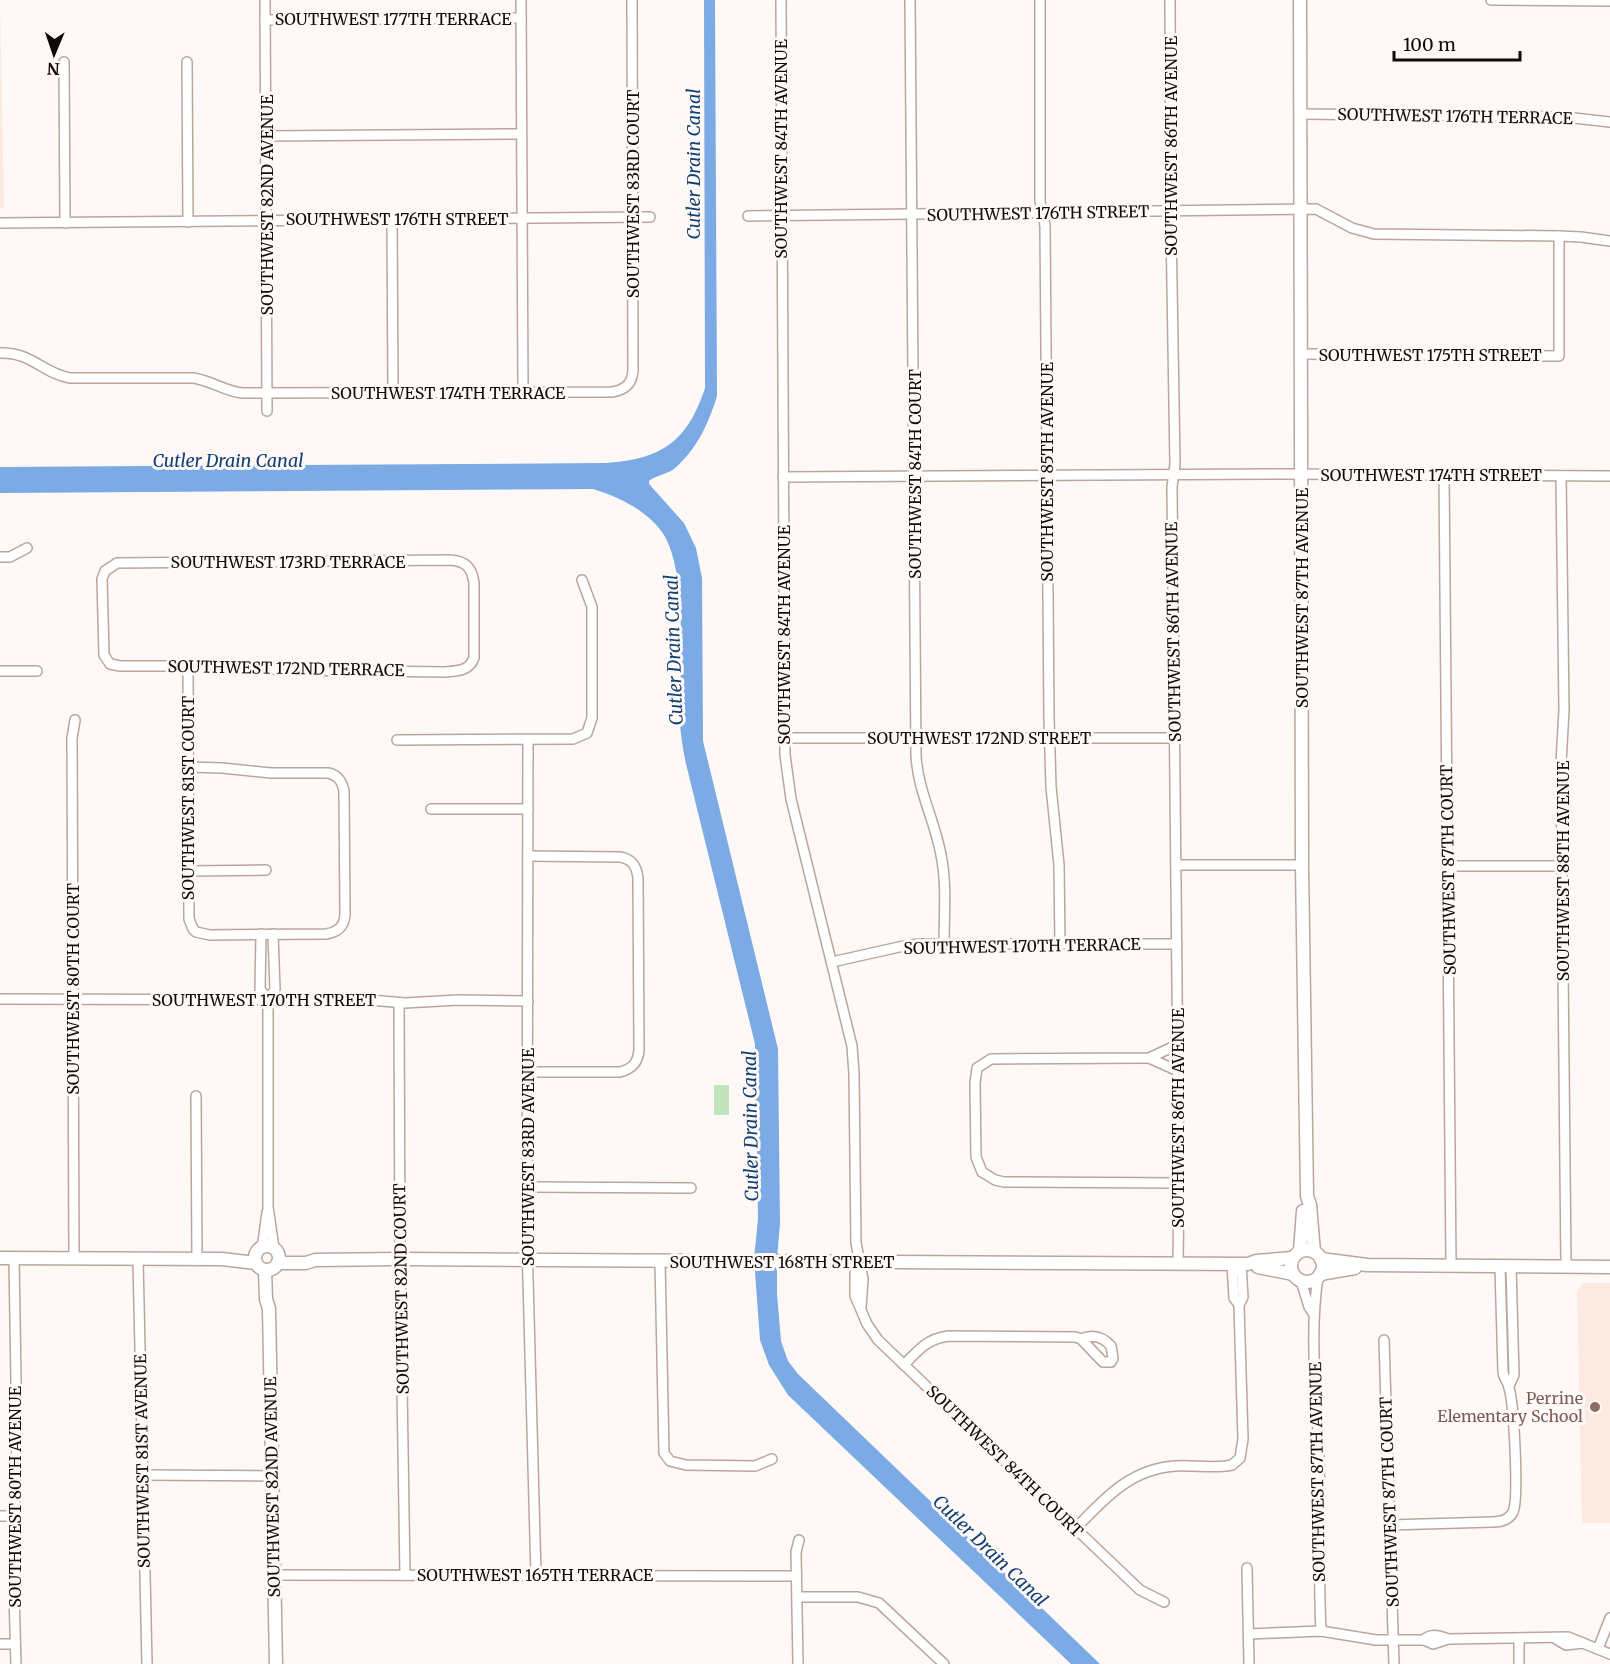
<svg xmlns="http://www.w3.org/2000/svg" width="1610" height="1664" font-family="Merriweather,serif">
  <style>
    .built { fill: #fceae2 }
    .green { fill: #c1e4bd }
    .water { fill: #7baae5 }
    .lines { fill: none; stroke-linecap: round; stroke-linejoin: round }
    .minor-casing { stroke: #bba69d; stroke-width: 12 }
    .tertiary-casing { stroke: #bba69d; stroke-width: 15 }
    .minor { stroke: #fff; stroke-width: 9 }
    .tertiary { stroke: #fff; stroke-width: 12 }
    .education-dot { fill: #8d6e63; stroke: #fef9f7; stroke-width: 2 }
    .labels { text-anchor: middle; stroke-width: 6; stroke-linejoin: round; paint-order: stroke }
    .street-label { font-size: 16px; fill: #110a07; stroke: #fef9f7 }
    .education-label { font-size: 16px; fill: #785e54; stroke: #fef9f7; text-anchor: end }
    .water-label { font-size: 18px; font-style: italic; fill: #103f74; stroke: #fef9f7 }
  </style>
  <rect width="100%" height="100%" fill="#fef9f7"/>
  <g class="built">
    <polygon points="0,0 4,208 0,208"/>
    <polygon points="1584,1283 1610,1283 1610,1523 1582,1523 1577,1291"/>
  </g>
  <rect class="green" x="714" y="1085" width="15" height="30"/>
  <path class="water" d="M704,0H715L717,396C708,425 697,449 674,469C666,475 656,475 649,481V484L684,523L696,548L702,578L703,741L778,1049L780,1223L777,1259V1294L781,1341L788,1361L798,1374L1100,1664H1071L788,1395L769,1365L760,1340L754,1259L758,1219L755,1044L686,764C683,749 680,734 680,719C679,671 689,571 662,532C646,510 619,497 593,489L0,493V467L606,463C662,459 687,442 705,388Z"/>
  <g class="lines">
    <g class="minor-casing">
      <g id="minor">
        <polyline points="265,0 267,411"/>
        <polyline points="521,0 523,392"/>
        <polyline points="781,0 785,755 791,799 852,1046 854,1074 856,1243 863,1279 861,1307"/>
        <path d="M910,0L916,756C918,791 935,821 941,855C947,884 944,915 944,944"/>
        <polyline points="1040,0 1040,201 1045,226 1049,718 1051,787 1059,865 1060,945"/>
        <polyline points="1170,0 1171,225 1175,464 1172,487 1179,1183 1178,1263"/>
        <polyline points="1491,0 1610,1"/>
        <polyline points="265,20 521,18"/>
        <polyline points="64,62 65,223"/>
        <polyline points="187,62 188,222"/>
        <polyline points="1300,114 1565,117 1610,122"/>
        <polyline points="267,136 521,134"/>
        <polyline points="748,216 1316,209 1352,228 1374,234 1559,236 1581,237 1610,241"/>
        <polyline points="392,219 393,393"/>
        <polyline points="0,223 650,217"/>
        <path d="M0,353C32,352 42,373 70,378H193C210,380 224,391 242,393L612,392C625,390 632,384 633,371L632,0"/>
        <polyline points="1301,354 1559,356 1559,236"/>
        <polyline points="1444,474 1451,1265"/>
        <polyline points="1561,476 1564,710 1561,763 1562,866 1566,1267"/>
        <polyline points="783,477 1281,474 1610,476"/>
        <polyline points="0,557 10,557 27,548"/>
        <path d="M450,560C466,561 472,568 474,583V658C469,671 458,671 445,672L283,670L229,666H120L110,664L104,655L102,579L105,571L117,563Z"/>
        <path d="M188,666L189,919L193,929L196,932L210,935L326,934C338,932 344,927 345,915L344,791C342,781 338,775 328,773H271L222,768L189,767"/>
        <polyline points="0,671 37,671"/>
        <polyline points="784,738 1174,738"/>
        <polyline points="397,740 573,739 587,733 592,718 592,607 582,580"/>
        <polyline points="528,740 527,1242 536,1575"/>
        <polyline points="431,809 528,809"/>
        <polyline points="1176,865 1302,865"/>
        <polyline points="1448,866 1562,866"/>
        <polyline points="189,871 266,870"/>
        <polyline points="261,934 260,989 268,1001"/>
        <polyline points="273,934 275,989 268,1001 268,1207 274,1248"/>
        <polyline points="832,962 908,945 922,944 1177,944"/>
        <polyline points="0,999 370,1000 405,1003 458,1000 528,1001"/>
        <polyline points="399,1003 400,1259 405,1575"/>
        <polyline points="1177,1045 1149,1058 991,1059 977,1068 975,1083 976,1157 982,1172 995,1180 1004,1182 1179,1183"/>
        <polyline points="1149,1058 1178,1071"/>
        <path d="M527,1072H620C632,1069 638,1063 639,1050L638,879C637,867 633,859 620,857L528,856"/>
        <polyline points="196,1096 197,1259"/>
        <polyline points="527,1187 691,1188"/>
        <polyline points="260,1249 263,1242 267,1212"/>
        <polyline points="14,1258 17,1442 13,1558 16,1664"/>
        <polyline points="74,1258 72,738 75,720"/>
        <polyline points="138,1259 147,1664"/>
        <polyline points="660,1261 664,1453 670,1461 686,1465 755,1466 772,1459"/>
        <polyline points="859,1262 855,1274 855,1296 867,1324 878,1340 1140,1590 1164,1602"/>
        <path d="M1318,1277C1309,1335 1317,1398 1319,1456C1321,1515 1318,1573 1321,1631"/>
        <polyline points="1301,1281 1309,1307 1313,1313"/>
        <polyline points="1239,1305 1243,1297 1241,1264"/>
        <polyline points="1384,1340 1394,1664"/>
        <path d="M904,1365C918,1350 927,1339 948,1336L1075,1337L1081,1339L1103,1362H1111L1113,1358L1111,1346C1102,1336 1093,1334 1081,1339"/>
        <polyline points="1509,1386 1514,1375 1511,1267"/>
        <polyline points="142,1475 273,1476"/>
        <polyline points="0,1516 15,1516"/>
        <path d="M1389,1525L1493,1522C1501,1522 1509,1520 1513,1512C1519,1499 1514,1404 1509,1388C1508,1381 1503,1378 1503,1371L1500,1267"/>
        <path d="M1075,1529C1104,1499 1130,1469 1175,1466C1192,1465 1210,1468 1226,1466L1232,1465L1240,1458L1243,1439L1239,1305L1234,1298L1232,1264"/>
        <polyline points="1247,1568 1249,1664"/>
        <polyline points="274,1575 796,1576"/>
        <polyline points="797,1597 858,1597 879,1603 944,1664"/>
        <polyline points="1249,1634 1321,1631 1376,1640 1424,1640 1433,1644 1448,1639 1568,1637 1610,1654"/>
        <polyline points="1556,1639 1566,1645 1583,1643"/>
        <path d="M1424,1640C1430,1633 1441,1636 1448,1639"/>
        <polyline points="0,1644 15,1644"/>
        <polyline points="1598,1649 1610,1618"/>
        <polyline points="798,1664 796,1552 799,1540"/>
        <polyline points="1519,1664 1519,1638"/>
      </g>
    </g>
    <g class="tertiary-casing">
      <g id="tertiary">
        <polyline points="1300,0 1302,865 1307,1196 1310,1205 1314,1252"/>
        <circle cx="267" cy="1258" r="12"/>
        <circle cx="1307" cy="1266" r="16"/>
        <polyline points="1300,1251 1303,1211"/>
        <polyline points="0,1258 222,1259 256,1263"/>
        <polyline points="1321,1259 1367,1265 1610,1267"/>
        <polyline points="278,1263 306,1263 315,1260 400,1259 1248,1264 1256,1261 1292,1258"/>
        <polyline points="1258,1267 1293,1274"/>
        <polyline points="265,1270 266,1299 269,1309 276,1664"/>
        <polyline points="1320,1274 1355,1268"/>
      </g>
    </g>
    <use href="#minor" class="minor"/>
    <use href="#tertiary" class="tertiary"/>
  </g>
  <circle class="education-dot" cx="1595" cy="1407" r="6"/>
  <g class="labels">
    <g class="street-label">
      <text x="393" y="25">SOUTHWEST 177TH TERRACE</text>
      <text transform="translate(1455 116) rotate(1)" y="6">SOUTHWEST 176TH TERRACE</text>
      <text transform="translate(1171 146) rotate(-90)" y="6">SOUTHWEST 86TH AVENUE</text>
      <text transform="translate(781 149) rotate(-90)" y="6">SOUTHWEST 84TH AVENUE</text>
      <text transform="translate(633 194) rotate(-90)" y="6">SOUTHWEST 83RD COURT</text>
      <text transform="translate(267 205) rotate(-90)" y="6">SOUTHWEST 82ND AVENUE</text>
      <text transform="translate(1038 213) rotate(-1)" y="6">SOUTHWEST 176TH STREET</text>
      <text x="397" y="225">SOUTHWEST 176TH STREET</text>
      <text x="1430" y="361">SOUTHWEST 175TH STREET</text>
      <text x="448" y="399">SOUTHWEST 174TH TERRACE</text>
      <text transform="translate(1047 472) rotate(-90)" y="6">SOUTHWEST 85TH AVENUE</text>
      <text transform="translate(915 474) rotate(-90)" y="6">SOUTHWEST 84TH COURT</text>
      <text x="1431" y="481">SOUTHWEST 174TH STREET</text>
      <text x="288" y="568">SOUTHWEST 173RD TERRACE</text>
      <text transform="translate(1302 598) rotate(-90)" y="6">SOUTHWEST 87TH AVENUE</text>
      <text transform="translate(1173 632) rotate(-91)" y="6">SOUTHWEST 86TH AVENUE</text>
      <text transform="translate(784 635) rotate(-90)" y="6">SOUTHWEST 84TH AVENUE</text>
      <text transform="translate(286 668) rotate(1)" y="6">SOUTHWEST 172ND TERRACE</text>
      <text x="979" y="744">SOUTHWEST 172ND STREET</text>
      <text transform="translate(188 798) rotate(-90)" y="6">SOUTHWEST 81ST COURT</text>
      <text transform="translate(1448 870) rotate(-91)" y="6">SOUTHWEST 87TH COURT</text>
      <text transform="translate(1563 871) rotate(-90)" y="6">SOUTHWEST 88TH AVENUE</text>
      <text transform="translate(1022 946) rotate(-1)" y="6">SOUTHWEST 170TH TERRACE</text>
      <text transform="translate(73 989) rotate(-90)" y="6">SOUTHWEST 80TH COURT</text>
      <text x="264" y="1006">SOUTHWEST 170TH STREET</text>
      <text transform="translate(1178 1118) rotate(-90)" y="6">SOUTHWEST 86TH AVENUE</text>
      <text transform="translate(528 1157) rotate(-90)" y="6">SOUTHWEST 83RD AVENUE</text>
      <text x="782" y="1268">SOUTHWEST 168TH STREET</text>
      <text transform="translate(401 1289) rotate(-91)" y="6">SOUTHWEST 82ND COURT</text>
      <text transform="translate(142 1461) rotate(-91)" y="6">SOUTHWEST 81ST AVENUE</text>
      <text transform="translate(1005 1461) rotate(44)" y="6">SOUTHWEST 84TH COURT</text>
      <text transform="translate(1317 1472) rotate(-91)" y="6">SOUTHWEST 87TH AVENUE</text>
      <text transform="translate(272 1487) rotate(-91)" y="6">SOUTHWEST 82ND AVENUE</text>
      <text transform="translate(15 1497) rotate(-90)" y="6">SOUTHWEST 80TH AVENUE</text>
      <text transform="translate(1389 1502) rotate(-92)" y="6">SOUTHWEST 87TH COURT</text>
      <text x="535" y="1581">SOUTHWEST 165TH TERRACE</text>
    </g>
    <g class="education-label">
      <text x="1583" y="1404">Perrine<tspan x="1583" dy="18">Elementary School</tspan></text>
    </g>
    <g class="water-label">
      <text transform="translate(694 164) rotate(-90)" y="6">Cutler Drain Canal</text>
      <text x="228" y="467">Cutler Drain Canal</text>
      <text transform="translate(674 650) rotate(-92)" y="6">Cutler Drain Canal</text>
      <text transform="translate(751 1126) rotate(-91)" y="6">Cutler Drain Canal</text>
      <text transform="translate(990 1551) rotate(44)" y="6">Cutler Drain Canal</text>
    </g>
  </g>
  <g transform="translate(54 54) rotate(182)" stroke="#fef9f7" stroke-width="4.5" paint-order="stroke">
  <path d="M0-4.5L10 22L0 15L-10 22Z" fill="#110a07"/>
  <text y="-9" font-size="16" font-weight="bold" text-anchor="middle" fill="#110a07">N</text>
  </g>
  <path d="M1394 51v9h126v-9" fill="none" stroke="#110a07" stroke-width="3"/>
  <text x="1403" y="51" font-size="18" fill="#110a07" stroke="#fef9f7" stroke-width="4.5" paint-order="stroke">100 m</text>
</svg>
